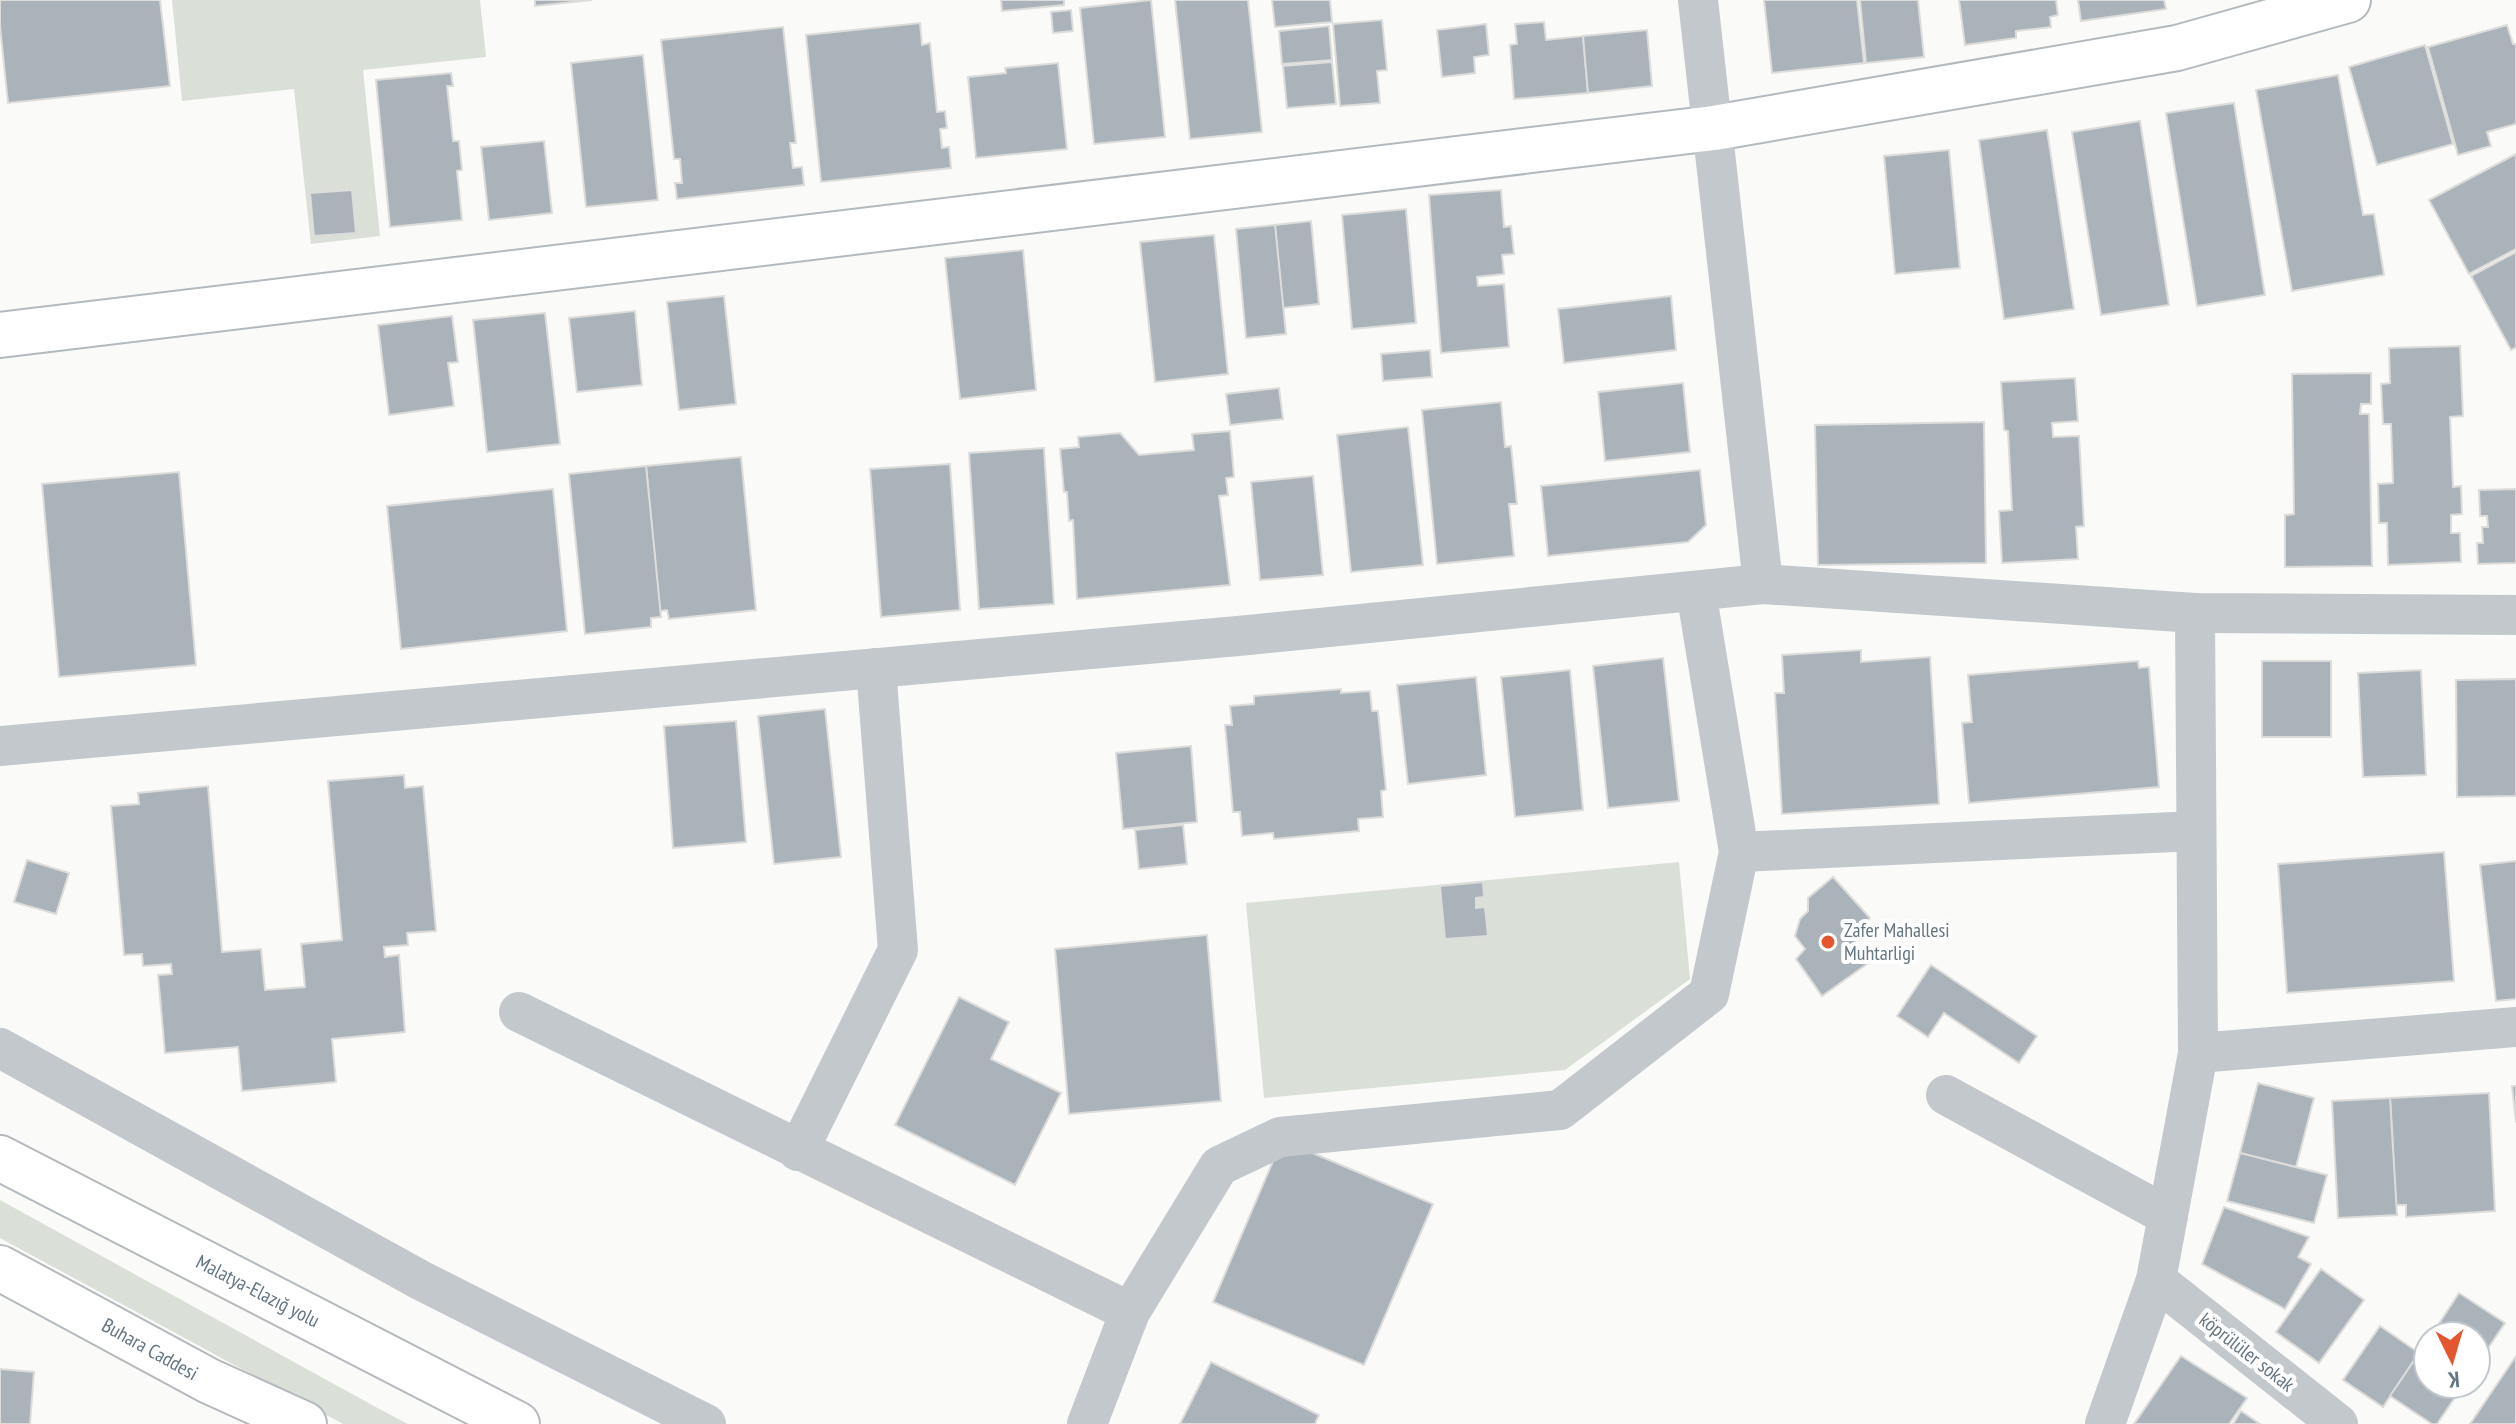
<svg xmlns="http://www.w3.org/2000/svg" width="2516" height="1424" font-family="'PT Sans Narrow',sans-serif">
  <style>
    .green { fill: #dadfd7 }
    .building { fill: #aab3b9; stroke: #dcdcda; stroke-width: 2 }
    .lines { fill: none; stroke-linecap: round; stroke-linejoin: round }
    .secondary-casing { stroke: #b3babf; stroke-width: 48 }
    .highway-casing { stroke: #b4b9bd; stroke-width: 48 }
    .street { stroke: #c3c8cc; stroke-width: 40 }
    .secondary { stroke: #fff; stroke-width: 44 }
    .highway { stroke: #fff; stroke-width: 44 }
    .poi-dot { fill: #e4572e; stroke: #fff; stroke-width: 3 }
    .labels { text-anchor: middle; stroke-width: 8; stroke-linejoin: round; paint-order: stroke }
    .poi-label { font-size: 20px; fill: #657683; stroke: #fff; text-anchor: start }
    .street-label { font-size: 20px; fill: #657683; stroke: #fff }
  </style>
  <rect width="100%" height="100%" fill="#fafaf8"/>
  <g class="green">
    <polygon points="172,0 480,0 486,57 363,70 380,236 311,244 294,89 182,101"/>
    <polygon points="1679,862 1690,979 1565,1070 1264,1098 1246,903"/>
    <polygon points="0,1200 383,1411 408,1424 343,1424 0,1238"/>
  </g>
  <g class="building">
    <polygon points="0,0 160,0 170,86 8,103 0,26"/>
    <polygon points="535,0 592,0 535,6"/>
    <polygon points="1001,0 1064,0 1064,5 1002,11"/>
    <polygon points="1151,0 1165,137 1094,144 1080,8"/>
    <polygon points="1175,0 1248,0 1262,132 1190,139"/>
    <polygon points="1272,0 1330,0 1332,22 1275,27"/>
    <polygon points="1764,0 1857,0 1864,63 1772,73"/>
    <polygon points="1860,0 1918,0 1924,57 1866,63"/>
    <polygon points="1959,0 2056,0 2058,15 2050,17 2051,27 2016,31 2016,38 1965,45"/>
    <polygon points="2078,0 2164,0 2166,9 2081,21"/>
    <polygon points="1071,10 1073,31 1053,33 1051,12"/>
    <polygon points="1382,20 1387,70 1377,71 1380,103 1340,106 1333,24"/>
    <polygon points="1544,22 1546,40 1583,36 1588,93 1514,99 1510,45 1517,44 1515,24"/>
    <polygon points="920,23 922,45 930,43 937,112 945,111 947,128 940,129 942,148 949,147 951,168 821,182 806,35"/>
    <polygon points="1486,24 1489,55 1474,57 1475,73 1442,77 1437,30"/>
    <polygon points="2507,25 2513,44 2516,44 2516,124 2487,132 2491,146 2458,155 2428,47"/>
    <polygon points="1329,26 1332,60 1282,64 1279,31"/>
    <polygon points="783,27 796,143 790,143 793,168 802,167 804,185 677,199 675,183 682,183 680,159 674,159 661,40"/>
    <polygon points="1647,30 1652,86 1588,93 1583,36"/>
    <polygon points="2425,45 2453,144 2377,165 2349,67"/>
    <polygon points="643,55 658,200 586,207 571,63"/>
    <polygon points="1332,62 1336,104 1287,108 1283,66"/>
    <polygon points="1058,63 1067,149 976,158 968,77 1006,73 1005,68"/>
    <polygon points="451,73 453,86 447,86 453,141 459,141 462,170 457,171 462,220 390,227 376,80"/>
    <polygon points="2338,75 2363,215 2374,214 2384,275 2292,291 2256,90"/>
    <polygon points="2234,103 2265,295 2197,306 2166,113"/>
    <polygon points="2140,121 2169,305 2101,315 2072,132"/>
    <polygon points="2047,130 2074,309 2004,319 1979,140"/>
    <polygon points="544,141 552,213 489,220 481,147"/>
    <polygon points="1949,150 1960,268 1895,274 1884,156"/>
    <polygon points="2516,154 2516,249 2469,274 2429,200"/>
    <polygon points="352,190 356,233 314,236 310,193"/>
    <polygon points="1501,190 1504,227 1511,226 1514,254 1502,255 1504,274 1477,277 1478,286 1504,284 1509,347 1441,353 1429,195"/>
    <polygon points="1406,209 1416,323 1352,329 1342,215"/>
    <polygon points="1311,221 1319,304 1283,308 1275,225"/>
    <polygon points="1275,225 1286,334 1246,338 1236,229"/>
    <polygon points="1214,235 1228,374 1155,382 1140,242"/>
    <polygon points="1023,250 1036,390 960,399 945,258"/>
    <polygon points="2516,252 2516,347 2511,350 2471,276"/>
    <polygon points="724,296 736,404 679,410 667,302"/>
    <polygon points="1671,296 1676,350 1564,363 1558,309"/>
    <polygon points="635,311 642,385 577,392 569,318"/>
    <polygon points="545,313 560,444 487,452 473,320"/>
    <polygon points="452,316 458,362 448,363 454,406 389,415 378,325"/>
    <polygon points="2460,346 2463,416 2450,417 2453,487 2461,486 2462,514 2451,515 2451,533 2460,533 2461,562 2388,565 2387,523 2379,523 2378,484 2393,483 2391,424 2383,424 2381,384 2390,383 2389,348"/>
    <polygon points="1430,350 1432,377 1383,381 1381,354"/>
    <polygon points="2371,373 2371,404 2361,404 2360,414 2369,414 2372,566 2285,567 2285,515 2294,514 2292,374"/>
    <polygon points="2075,378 2078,421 2052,423 2053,437 2079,436 2084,526 2076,527 2078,559 2002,563 1999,511 2012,510 2008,431 2004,430 2001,382"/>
    <polygon points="1683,383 1690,452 1605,461 1598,392"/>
    <polygon points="1279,388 1283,419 1230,425 1226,394"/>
    <polygon points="1501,402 1505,447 1511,446 1517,504 1509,504 1514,556 1437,564 1422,410"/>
    <polygon points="1984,422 1986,563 1818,565 1815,425"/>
    <polygon points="1408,427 1423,565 1351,572 1337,435"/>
    <polygon points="1230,431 1234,477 1226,478 1228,495 1219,496 1230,585 1077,599 1073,520 1069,521 1067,492 1064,492 1060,449 1079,447 1078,437 1120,433 1139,455 1194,450 1192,434"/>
    <polygon points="1044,448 1054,604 979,609 969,453"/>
    <polygon points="741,457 756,610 669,619 667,610 660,611 646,466"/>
    <polygon points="950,464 960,610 881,617 870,469"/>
    <polygon points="646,466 661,617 651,618 651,627 585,634 569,474"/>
    <polygon points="1700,470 1706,525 1688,542 1548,556 1541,486"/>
    <polygon points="179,472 196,665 59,677 42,484"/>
    <polygon points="1313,476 1323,575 1260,580 1251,482"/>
    <polygon points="553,489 567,631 401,649 387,506"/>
    <polygon points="2516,489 2516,563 2478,564 2477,543 2483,543 2482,527 2488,527 2487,516 2480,516 2479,490"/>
    <polygon points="1861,650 1861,662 1930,657 1939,804 1782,814 1775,693 1784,693 1782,655"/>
    <polygon points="1663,658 1679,801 1608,808 1593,666"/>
    <polygon points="2138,661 2139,668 2149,667 2159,787 1969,803 1962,723 1972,722 1968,675"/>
    <rect x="2262" y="661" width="69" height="76"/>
    <polygon points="1570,670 1583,810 1515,817 1501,677"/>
    <polygon points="2421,670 2426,775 2363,777 2358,673"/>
    <polygon points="1476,677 1486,775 1408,784 1397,685"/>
    <polygon points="2516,679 2516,796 2457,797 2456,680"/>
    <polygon points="1341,689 1341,693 1370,691 1372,711 1378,711 1386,790 1381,791 1383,817 1358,819 1359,831 1274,839 1273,833 1242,836 1240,812 1233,812 1225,725 1232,725 1230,706 1254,704 1254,696"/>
    <polygon points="825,709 841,857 774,864 758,716"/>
    <polygon points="736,721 746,842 673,848 664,726"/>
    <polygon points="1191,746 1197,822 1123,829 1116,753"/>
    <polygon points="404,775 405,788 423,786 436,931 407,933 408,945 384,947 385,957 399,955 405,1032 332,1039 336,1082 242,1091 238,1047 165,1053 158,975 172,974 171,964 143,966 142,954 124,955 111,806 139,804 138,793 208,786 222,952 261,949 265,990 305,987 301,944 342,940 328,781"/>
    <polygon points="1183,825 1187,864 1139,869 1135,830"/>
    <polygon points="2444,852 2454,981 2287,993 2278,864"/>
    <polygon points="27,860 69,873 56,914 14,902"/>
    <polygon points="2516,861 2516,999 2496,1001 2480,865"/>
    <polygon points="1833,877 1870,918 1856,931 1855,947 1867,964 1822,996 1796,959 1805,949 1795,936 1800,919 1808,911 1808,898"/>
    <polygon points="1483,882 1484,897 1476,898 1476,908 1485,907 1488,936 1445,939 1440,886"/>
    <polygon points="1207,935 1221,1101 1069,1114 1055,949"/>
    <polygon points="1931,965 2037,1036 2019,1063 1944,1013 1928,1037 1897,1016"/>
    <polygon points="959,997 1009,1022 991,1059 1061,1093 1015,1185 895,1125"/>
    <polygon points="2258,1083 2314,1098 2296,1167 2240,1153"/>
    <polygon points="2512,1086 2516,1086 2516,1123"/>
    <polygon points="2489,1093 2495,1211 2406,1217 2406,1205 2396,1205 2390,1098"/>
    <polygon points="2390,1098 2397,1215 2338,1218 2332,1101"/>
    <polygon points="1282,1140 1433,1204 1364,1365 1213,1302"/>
    <polygon points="2240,1153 2327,1175 2314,1223 2227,1201"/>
    <polygon points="2224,1207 2309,1237 2298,1257 2311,1264 2285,1309 2202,1264"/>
    <polygon points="2321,1269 2364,1300 2319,1363 2276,1332"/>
    <polygon points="2459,1293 2505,1323 2476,1366 2476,1336 2431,1336"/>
    <polygon points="2380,1326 2419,1353 2383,1407 2343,1380"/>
    <polygon points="2428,1340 2428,1384 2464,1384 2437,1424 2432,1424 2390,1396"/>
    <polygon points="2181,1356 2247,1398 2229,1424 2134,1424"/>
    <polygon points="2516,1356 2516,1424 2470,1424"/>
    <polygon points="1211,1362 1319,1415 1315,1424 1180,1424"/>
    <polygon points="0,1369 34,1372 30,1424 0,1424"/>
    <polygon points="2241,1411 2260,1424 2233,1424"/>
  </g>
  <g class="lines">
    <g class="secondary-casing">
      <polyline id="secondary" points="0,335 1714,128 2177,48 2348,0"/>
    </g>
    <g class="highway-casing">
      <g id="highway">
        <polyline points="0,1158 517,1424"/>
        <polyline points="0,1268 209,1381 304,1424"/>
      </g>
    </g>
    <g class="street">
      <polyline points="1698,0 1763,584"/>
      <polyline points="2195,613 2198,1053"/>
      <polyline points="0,746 1249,635 1763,584 2195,613 2516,615"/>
      <polyline points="1739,852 2196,831"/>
      <polyline points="519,1012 1130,1312"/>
      <polyline points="0,1048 422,1281 706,1424"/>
      <polyline points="1946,1095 2168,1216"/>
      <polyline points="798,1151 898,950 876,668"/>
      <polyline points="2156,1280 2338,1424"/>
      <polyline points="1087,1424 1130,1312 1219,1166 1280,1137 1560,1110 1709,994 1739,852 1696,591"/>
      <polyline points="2105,1424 2156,1280 2198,1053 2516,1027"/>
    </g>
    <use href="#secondary" class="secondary"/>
    <use href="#highway" class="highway"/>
  </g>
  <circle class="poi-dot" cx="1828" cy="942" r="8"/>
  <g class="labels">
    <g class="poi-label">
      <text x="1844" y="937">Zafer Mahallesi<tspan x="1844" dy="23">Muhtarligi</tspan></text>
    </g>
    <g class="street-label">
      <text transform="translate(258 1291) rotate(27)" y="7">Malatya-Elazığ yolu</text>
      <text transform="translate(150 1349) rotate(29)" y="7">Buhara Caddesi</text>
      <text transform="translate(2247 1352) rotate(38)" y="7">köprülüler sokak</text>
    </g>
  </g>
  <g transform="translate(2452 1360) rotate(175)"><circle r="38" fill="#ffffff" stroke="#c1c8cd" stroke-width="2"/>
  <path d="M0-6L14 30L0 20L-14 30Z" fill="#e4572e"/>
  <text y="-12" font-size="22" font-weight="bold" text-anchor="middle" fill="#657683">K</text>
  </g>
</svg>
